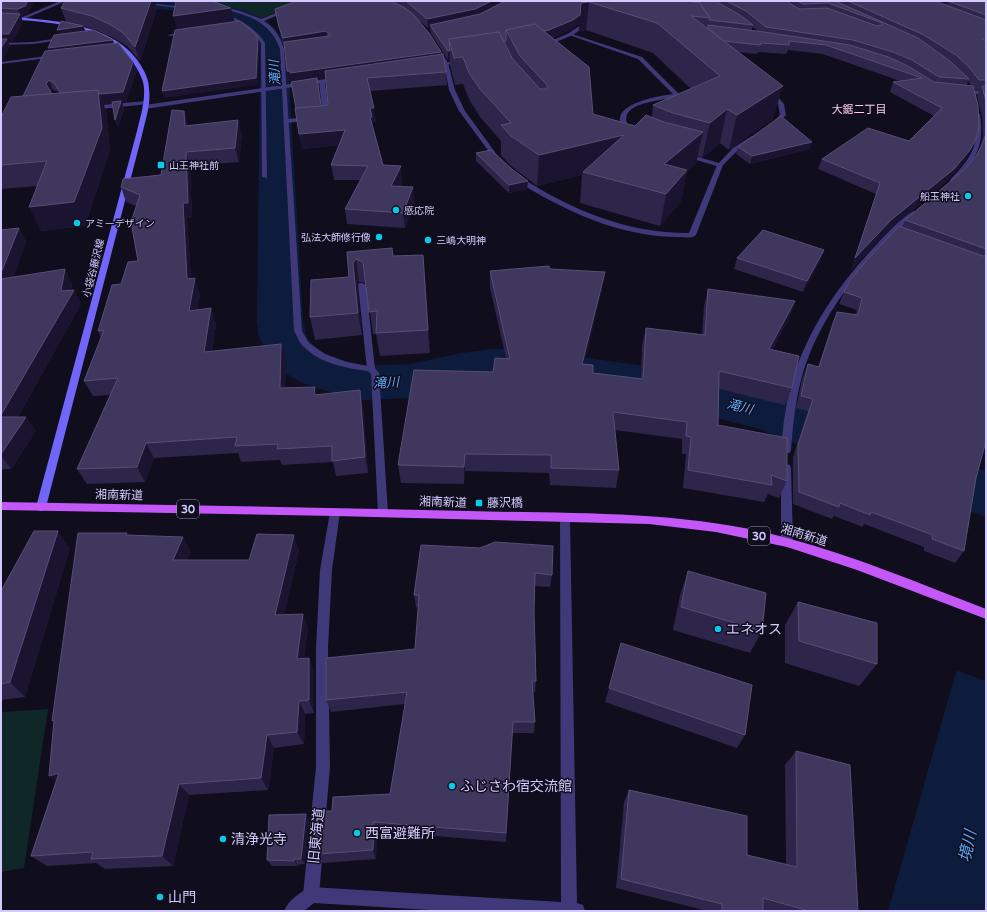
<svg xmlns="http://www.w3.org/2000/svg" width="987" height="912" font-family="'Varela Round','Noto Sans JP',sans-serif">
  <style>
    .green { fill: #102727 }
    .water { fill: #0d1c3c }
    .pier { fill: #100d1d }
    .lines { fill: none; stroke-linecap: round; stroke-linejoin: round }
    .river { fill: #0d1c3c; fill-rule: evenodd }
    .service { fill: #3f397a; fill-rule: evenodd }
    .minor { fill: #3f397a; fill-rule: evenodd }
    .tertiary { fill: #3f397a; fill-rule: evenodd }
    .secondary { fill: #7066f9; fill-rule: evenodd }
    .primary { fill: #c357f8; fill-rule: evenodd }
    .wall { fill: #2e254a; fill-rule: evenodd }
    .shaded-wall { fill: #1b1430 }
    .building { fill: #40375e; stroke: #574e77 }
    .poi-dot { fill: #0acaea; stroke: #100d1d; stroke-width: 1.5 }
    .labels { text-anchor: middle; stroke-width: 3; stroke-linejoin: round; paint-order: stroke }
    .far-poi-label { font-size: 10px; fill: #d3cbfd; stroke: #100d1d; text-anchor: start }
    .far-street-label { font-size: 10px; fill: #d3cbfd; stroke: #100d1d }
    .far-neighbourhood-label { font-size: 11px; fill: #fdcde9; stroke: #100d1d }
    .shield { fill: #100d1d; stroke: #9892ba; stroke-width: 1 }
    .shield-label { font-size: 11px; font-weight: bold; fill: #d3cbfd }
    .street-label { font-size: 12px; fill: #d3cbfd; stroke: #100d1d }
    .poi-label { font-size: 12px; fill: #d3cbfd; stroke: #100d1d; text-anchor: start }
    .water-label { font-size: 13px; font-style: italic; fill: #5daaf8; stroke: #100d1d }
    .near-poi-label { font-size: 14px; fill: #d3cbfd; stroke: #100d1d; text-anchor: start }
    .near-street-label { font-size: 14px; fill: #d3cbfd; stroke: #100d1d }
    .near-water-label { font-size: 16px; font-style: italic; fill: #5daaf8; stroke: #100d1d }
  </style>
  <rect width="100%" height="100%" fill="#100d1d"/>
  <g class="green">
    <polygon points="194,1 307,1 261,18 244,11"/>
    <polygon points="48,709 24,868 1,872 1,712"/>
  </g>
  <polygon class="water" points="986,576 986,911 888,911 962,651"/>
  <polygon class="pier" points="984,575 986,576 986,681 955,670"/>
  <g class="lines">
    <path class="river" d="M136,1C159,1 183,0 207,1C215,2 223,4 230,6C260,14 285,26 288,60L303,322L307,338L319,351L338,359L363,366L410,364L461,353L494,349L530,350L653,367L794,402L937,455L986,471V517L897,485L759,429L653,401L530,382L494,381L461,385L410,398L363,400L340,395L302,383L285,373L274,362L259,338L257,322L260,60C260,54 260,47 258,41C244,11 168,13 140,6Z"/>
    <g class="service">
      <polygon points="187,31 189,33 170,36 168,35"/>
      <path d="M569,33L642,57L680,95C670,101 620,100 627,123C628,126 632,130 634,133L629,134C627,131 623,127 621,124C613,103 660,96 673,94L638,59L569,35Z"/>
      <polygon points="54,55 56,57 1,64 1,62"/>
      <polygon points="322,80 325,82 329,117 326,119 323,117 319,82"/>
      <polygon points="146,101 149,103 148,104 91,110 88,108 91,106"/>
      <polygon points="310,117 313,119 312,120 287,123 284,121 287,119"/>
      <polygon points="685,153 722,164 723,165 720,167 683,156 682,155"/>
      <polygon points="359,283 362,283 366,285 375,369 371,372 367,369 358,285"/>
      <polygon points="335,508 339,509 340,512 332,570 328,648 330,767 319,895 317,901 311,903 305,901 303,895 316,767 316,648 320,570 330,512 331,509"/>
    </g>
    <g class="minor">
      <polygon points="60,1 66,1 22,20 18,19"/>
      <polygon points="118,1 132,1 190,8 188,9"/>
      <path d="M219,6L240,11L261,19L286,9L290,10L264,21C275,28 280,37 284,49L302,331L309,343L325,354L347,362L374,367L379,373L388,513L387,516L383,517L379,516L378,513L371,374L368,371C346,368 321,364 304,347C299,343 297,336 294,331L280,49C270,20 245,14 217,8Z"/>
      <path d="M221,13C239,18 254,27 265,43L267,178L262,177L261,43C250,28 236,21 219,15Z"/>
      <polygon points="65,37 67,39 33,44 1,45 1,43 33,42"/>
      <polygon points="435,48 439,48 448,63 455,90 465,111 500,159 500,161 496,161 459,111 449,90 444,63"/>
      <polygon points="770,88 784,104 786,115 772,128 769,126 780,115 778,104 767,90"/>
      <polygon points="962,90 986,91 986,95 960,93 959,92"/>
      <path d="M975,113L980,114C985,146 976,160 954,182H950V180C962,167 975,154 976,135C977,127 974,119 975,113Z"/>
      <path d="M752,136L757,137L737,151L723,165L696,235C691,239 684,237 678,237C630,237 583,219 542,196C532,190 521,185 514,177L519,176C571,210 626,233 689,233L717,165L733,148Z"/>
      <path d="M914,211L916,212V214C866,260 819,313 801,380C795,403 793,426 791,450L790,453H782L781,450C782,438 783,426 785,414C795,347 832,291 878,243C885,235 905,214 914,211Z"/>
      <polygon points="786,464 790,465 791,468 793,542 791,545 787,547 783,545 781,542 781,468 782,465"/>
      <path d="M565,514L569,515L570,518L577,903L583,905L585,911H446L314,903L304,911H284C288,901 301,891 311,887L561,902L560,518L561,515Z"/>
    </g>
    <g class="tertiary">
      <polygon points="588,20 592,21 573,35 546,46 542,45 569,33"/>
      <polygon points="464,60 466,62 432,67 429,65"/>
      <polygon points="339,77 342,79 341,80 145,109 142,107 145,105"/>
    </g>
    <path class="secondary" d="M1,16C46,20 113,21 140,64C145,72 149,80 149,89C151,103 146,118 143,131L46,507L45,510L41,511L37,510L36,507L137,131C140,118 145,103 144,89C144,81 140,74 136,67C110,23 47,23 1,18Z"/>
    <path class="primary" d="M1,502C157,505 312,507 468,511C574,514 685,510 787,538C855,556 921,584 986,609V619L857,570L787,547L716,532L649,524L335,516L1,510Z"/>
  </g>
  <g class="wall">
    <polygon points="1,1 28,13 21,16 23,22 13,41 8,41 10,46 2,60 1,61"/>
    <path d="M65,1H155L157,9L140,61L127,46L114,38L96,30L83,26L85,31L114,43L133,62L137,71L126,101L122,102L124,109L118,127L115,120L112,103L103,104L106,110L110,150L85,226L41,231L38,186L1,189V117L23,96L59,35L57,30L66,22L61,8ZM53,90L57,91L58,93L52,94L51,92Z"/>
    <path d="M297,1H986V441L976,478L964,551L955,563L924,551V547L864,524L863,527L834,516L832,519L793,504V457L808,411L796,408L802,379L808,364L818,367L832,324L837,312L855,315L857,310L839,304L844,292L902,227L905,220L965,169L976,156L979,151L983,135L982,117L977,96L980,90H975L974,88L976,139L965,160L949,179L887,232L851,270L876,194L818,169L822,159L909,141L934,116L890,92L893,82L900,81L823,54L788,50L786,54L758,52L757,54L739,52L773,119L729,150L720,143L702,158L698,156L696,163L687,171L681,201L660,226L580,203L582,175L537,186L511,166L501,155V141L480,117L470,101L463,84L455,85L450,65V60H448L431,34L430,28H428L417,19L441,54L446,72L447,85L370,91L376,122H372L373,129L383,165L402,181L400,186L415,202L405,228L347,224L345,209L360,180H334L331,165L339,145L302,149L299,134L292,81H289L284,46L281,37L275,9ZM579,24V32L586,30L653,53L691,89L653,105L652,117L635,126L593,114L552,38L572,29ZM752,27L758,31L752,30ZM325,78L328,105L321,106L317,79ZM968,81L972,86L967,85Z"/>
    <polygon points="184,111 188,125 242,134 239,162 190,166 192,217 187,218 191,279 200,294 197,310 211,308 216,324 212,351 286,359 285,388 317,395 363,406 368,473 336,476 333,462 282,465 280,460 241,462 238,453 154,458 145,482 87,484 77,469 110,395 93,396 84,381 101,338 98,331 121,284 138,261 136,206 126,202 121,187 161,175"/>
    <polygon points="738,147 810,149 750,164 736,154"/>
    <polygon points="476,153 513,170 527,189 509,193 476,161"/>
    <polygon points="19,228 26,242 13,277 72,283 71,290 81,304 18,417 36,431 11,469 1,469 1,230"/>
    <polygon points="824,250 820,261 803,292 734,269 737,258"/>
    <polygon points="347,252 393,256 423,255 430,353 380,356 376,334 373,334 366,283 359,282 357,285 362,335 315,340 310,317 349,277"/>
    <polygon points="550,269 602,289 584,364 593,373 641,379 642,345 646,328 702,335 704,306 708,289 795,301 789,318 772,350 792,388 785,405 719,389 718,425 787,481 779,498 768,494 764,502 683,488 686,454 682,454 682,439 615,430 619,470 616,488 550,485 549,473 465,471 464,484 401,483 398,465 506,358 490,288 490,271"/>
    <polygon points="128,535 191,552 187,560 249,560 299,550 284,615 303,614 308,628 304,658 314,671 314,713 305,714 304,744 274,748 268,790 189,795 173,866 105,869 96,863 47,866 31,856 56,782"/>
    <polygon points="421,545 552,575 550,587 534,586 534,611 536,681 535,693 533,692 535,722 534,733 512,733 506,842 377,831 376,859 323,863 318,854 332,811 390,794 405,704 331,712 326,700 415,649 418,608 416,607 414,595"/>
    <polygon points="70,548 25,697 1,700 1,591"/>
    <polygon points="688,571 762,631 750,653 673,630 680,595"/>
    <polygon points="798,602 877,664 859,686 785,663 785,625"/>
    <polygon points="609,688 745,735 737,748 605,702"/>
    <polygon points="796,751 858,911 766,911 763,910 763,911 707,911 616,888 624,802 629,790 747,855 786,864 785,765"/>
    <polygon points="306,814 309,820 305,864 298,865 298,866 272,866 267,860"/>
  </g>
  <g class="shaded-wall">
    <polygon points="28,1 35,1 28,13 21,16 23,22 13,41 8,41 10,46 2,60 1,61 1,34 20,15 18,9"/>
    <polygon points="151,1 155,1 157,9 140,61 135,47"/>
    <polygon points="492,1 510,1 476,18 430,25 430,28 428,28 427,19"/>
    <polygon points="937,1 948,1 947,4 935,5"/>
    <polygon points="589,2 586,30 579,32 579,24 572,29 548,39 528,37 581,3"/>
    <polygon points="231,8 235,23 178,32 173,16"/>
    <polygon points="83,26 86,32 59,37 57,30"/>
    <polygon points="326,31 328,41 285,47 283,38"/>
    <polygon points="258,37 260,44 258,85 164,98 162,91"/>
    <polygon points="113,40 115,47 51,55 48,48"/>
    <rect x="448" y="51" width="2" height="9"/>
    <polygon points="441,52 441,61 292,83 292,81 289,81 287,71"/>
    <polygon points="133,62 137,71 126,101 122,102 124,109 118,127 115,120 121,102 103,104 106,110 110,150 85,226 41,231 29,207 98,90"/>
    <polygon points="49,80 53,90 50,94 46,84"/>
    <polygon points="783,86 773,119 729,150 737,115"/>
    <polygon points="370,108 374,108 376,122 372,122 374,131 372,131"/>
    <polygon points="727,109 720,143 702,158 710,123"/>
    <polygon points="184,111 188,124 189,139 185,126"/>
    <polygon points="238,120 242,134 239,162 235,148"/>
    <polygon points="345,130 347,144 302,149 299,134"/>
    <polygon points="703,132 696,163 687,171 681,201 660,226 666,194 664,164"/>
    <polygon points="624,135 583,172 582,175 537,186 539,155"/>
    <polygon points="976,139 965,160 949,179 887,232 851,270 855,258 891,220"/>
    <polygon points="812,142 810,149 750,164 752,156"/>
    <polygon points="186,152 190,166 192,217 187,218 192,293 195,278 200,294 195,326 189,311 183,203"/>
    <polygon points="401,166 402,181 392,201 391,186"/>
    <polygon points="528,181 527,189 509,193 509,185"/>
    <polygon points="413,187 415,202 405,228 403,213"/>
    <polygon points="19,228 26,242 7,294 1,284 1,273"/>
    <polygon points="824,250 820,261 803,292 807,281"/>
    <polygon points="423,255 425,277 430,353 428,330"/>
    <polygon points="356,259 359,282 357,285 362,335 358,313 353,263"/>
    <polygon points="65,269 72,283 70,298 74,290 81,304 10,431 1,418 1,415 61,291"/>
    <polygon points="605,272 602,289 580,382 582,364"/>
    <polygon points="795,301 789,318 762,367 769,349"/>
    <polygon points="211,308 216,324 210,368 204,352"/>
    <polygon points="281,344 286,359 285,404 280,388"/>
    <polygon points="315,387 319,403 314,395"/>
    <polygon points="360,390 363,406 368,473 365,457"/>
    <polygon points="26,417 36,431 11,469 1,456 1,454"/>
    <polygon points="146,443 154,458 145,482 137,467"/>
    <polygon points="465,454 465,471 464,484 464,467"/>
    <polygon points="58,531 70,548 25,697 10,682"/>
    <polygon points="294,535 299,550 281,630 275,615"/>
    <polygon points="183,537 191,552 181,575 173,560"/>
    <polygon points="303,614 308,628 303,673 297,659"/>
    <polygon points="309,658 314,671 314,713 309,700"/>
    <polygon points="299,701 305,714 304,744 297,732"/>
    <polygon points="267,735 274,748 268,790 261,778"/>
    <polygon points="59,773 63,788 49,776"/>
    <polygon points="179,784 189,795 173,866 162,856"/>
    <polygon points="306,814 309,820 305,864 301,859"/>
    <polygon points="374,822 377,831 376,859 373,850"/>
    <polygon points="294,859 298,865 298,866 294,861"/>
  </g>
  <g class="building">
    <polygon points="1,1 28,1 25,6 18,9 1,8"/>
    <polygon points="65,1 151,1 135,47 122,32 109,24 92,16 61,8"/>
    <polygon points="176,1 212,1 231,8 173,16"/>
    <polygon points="297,1 391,1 405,8 413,14 429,33 441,52 290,73 290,71 287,71 284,42 329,36 330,35 326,31 283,38 279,27 275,9"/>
    <polygon points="406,1 492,1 475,9 427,19"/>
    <polygon points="505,1 585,1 581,3 580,15 573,20 549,30 544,31 535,24 506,30 506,41 504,42 499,32 449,39 450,51 448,51 430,25 480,14"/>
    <polygon points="585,1 688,1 700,3 710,18 691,16 783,86 737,115 727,109 710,123 673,113 653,105 720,76 657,23 589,2 581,3"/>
    <polygon points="688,1 715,1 740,15 753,25 709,20 710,18 700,3"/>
    <polygon points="726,1 786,1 799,9 827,8 877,26 882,25 882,23 828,3 803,4 797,1 835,1 918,38 950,61 969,79 939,77 912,60 893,52 853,40 766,27 746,11"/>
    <polygon points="848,1 935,1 986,20 986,38 982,39 986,41 986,80 979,80 969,67 956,55 924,35"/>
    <polygon points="948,1 986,1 986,15"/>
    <polygon points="1,13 20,14 9,34 1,34"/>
    <polygon points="61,21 83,26 57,30"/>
    <polygon points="240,21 258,37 256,78 162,91 175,30"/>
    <polygon points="535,24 589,67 593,114 635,126 646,115 664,122 703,132 664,164 687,170 666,194 583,172 624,135 539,155 511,136 501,125 511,123 480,89 469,73 463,57 454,58 449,39 499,32 512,58 540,89 547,89 547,85 520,56 506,30"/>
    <polygon points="708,25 764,32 850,45 888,57 906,65 934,82 973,86 978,105 979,127 976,139 970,150 954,169 891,220 855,258 880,183 822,159 868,128 909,141 942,108 893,82 922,78 826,45 789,41 789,45 761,43 760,45 724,41 708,28"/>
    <polygon points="94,30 113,40 48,48 54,35"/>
    <polygon points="1,39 7,39 1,48"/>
    <polygon points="118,43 133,62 123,92 99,94 98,90 61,93 53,82 49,80 46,84 52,94 23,96 45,51"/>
    <polygon points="443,54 446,72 367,78 374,108 370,108 372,117 370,117 383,165 401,166 391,186 413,187 403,213 345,209 368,166 331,165 345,130 299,134 295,108 328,105 325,71"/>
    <polygon points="317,78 321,106 296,108 291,82"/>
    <polygon points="982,86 986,86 986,101"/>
    <polygon points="98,90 102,128 74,202 29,207 47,161 1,165 1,117 11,97"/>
    <polygon points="121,101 115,120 112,102"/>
    <polygon points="172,110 184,111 185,126 238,120 235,148 186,152 188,203 183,203 187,279 195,278 189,311 211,308 204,352 281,344 280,388 315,387 314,395 360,390 365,457 332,461 332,446 277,449 278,444 235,446 237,437 146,443 137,467 77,469 118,378 84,381 104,330 98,331 112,285 121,284 128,262 138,261 131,222 140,195 121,187 123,179 161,175"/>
    <polygon points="781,116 812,142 752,156 738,147"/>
    <polygon points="986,133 986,249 905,220 965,169 976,156 983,143"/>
    <polygon points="491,150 513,170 528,181 509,185 476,153"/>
    <polygon points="899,226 983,256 986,256 986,441 976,478 964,551 932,539 933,535 871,512 870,515 840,503 839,507 799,492 798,445 813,399 801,396 808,364 819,367 837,312 858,315 862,298 844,292 850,280 866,261"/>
    <polygon points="19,228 1,273 1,230"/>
    <polygon points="763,230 824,250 807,281 737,258"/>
    <polygon points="392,248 393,256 423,255 428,330 376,333 377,311 369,312 363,262 356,259 353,263 358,313 310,317 311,280 349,277 347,252"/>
    <polygon points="549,266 550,269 605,272 582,364 593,365 593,373 643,379 646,328 705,335 708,289 795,301 769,349 799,356 792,388 719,371 718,425 787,438 787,481 771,475 772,485 688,470 691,437 686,436 687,422 613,412 619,470 551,468 551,455 465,454 464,467 398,465 414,370 493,372 495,358 510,359 490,271"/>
    <polygon points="65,269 61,291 74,290 1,415 1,279"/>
    <polygon points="1,417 26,417 1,454"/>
    <polygon points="34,531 58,531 10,682 1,684 1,591"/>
    <polygon points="78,533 127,533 126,535 183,537 173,560 249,560 257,534 294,535 275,615 303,614 297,659 309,658 309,700 299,701 297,732 267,735 261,778 179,784 162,856 91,859 93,852 31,856 59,773 49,776 54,720 52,721"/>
    <polygon points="495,542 553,546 552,575 535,573 534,611 536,681 532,681 535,722 513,722 506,833 374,822 373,850 318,854 322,811 332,811 333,797 390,794 407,692 326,700 326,658 415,649 419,595 414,595 421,545 480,548"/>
    <polygon points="688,571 766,593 762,631 681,607"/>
    <polygon points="798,602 877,623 877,664 799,641"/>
    <polygon points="621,643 752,685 745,735 609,688"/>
    <polygon points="796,751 850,765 858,911 809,911 763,898 763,911 722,911 722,904 621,879 629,790 747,816 747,855 797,867"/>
    <polygon points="306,814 301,859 294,859 294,861 267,860 269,815"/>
  </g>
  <g class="poi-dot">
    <rect x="157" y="161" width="8" height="8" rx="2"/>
    <circle cx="968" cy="196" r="4"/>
    <circle cx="396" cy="210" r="4"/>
    <circle cx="77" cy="223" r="4"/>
    <circle cx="379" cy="237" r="4"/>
    <circle cx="428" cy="240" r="4"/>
    <rect x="475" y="499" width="8" height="8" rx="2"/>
    <circle cx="718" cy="629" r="4"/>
    <circle cx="452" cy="786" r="4"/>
    <circle cx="357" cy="833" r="4"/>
    <circle cx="223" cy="839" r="4"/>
    <circle cx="160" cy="897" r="4"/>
  </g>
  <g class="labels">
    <g class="far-poi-label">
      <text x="169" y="169">山王神社前</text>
      <text x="960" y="200" text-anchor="end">船玉神社</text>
      <text x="404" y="214">感応院</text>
      <text x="85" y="227">アミーデザイン</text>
      <text x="371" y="241" text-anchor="end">弘法大師修行像</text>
      <text x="436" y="244">三嶋大明神</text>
    </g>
    <g class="far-street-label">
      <text transform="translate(93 268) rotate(-76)" y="4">小袋谷藤沢線</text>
    </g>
    <g class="far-neighbourhood-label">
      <text x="859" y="113">大鋸二丁目</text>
    </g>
    <g class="shield">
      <rect x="177" y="500" width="22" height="18" rx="3"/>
      <rect x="748" y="527" width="22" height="18" rx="3"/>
    </g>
    <g class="shield-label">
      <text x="188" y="513">30</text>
      <text x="759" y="540">30</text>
    </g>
    <g class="street-label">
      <text transform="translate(119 495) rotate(1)" y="4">湘南新道</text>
      <text transform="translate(443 502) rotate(2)" y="4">湘南新道</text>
      <text transform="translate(804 535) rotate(17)" y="4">湘南新道</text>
    </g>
    <g class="poi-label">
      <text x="487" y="507">藤沢橋</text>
    </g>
    <g class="water-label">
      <text transform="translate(274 73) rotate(-94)" y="5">滝川</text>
      <text transform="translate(386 382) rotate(-3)" y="5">滝川</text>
      <text transform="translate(740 406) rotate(15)" y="5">滝川</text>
    </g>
    <g class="near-poi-label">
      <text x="726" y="634">エネオス</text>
      <text x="460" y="791">ふじさわ宿交流館</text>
      <text x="365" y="838">西富避難所</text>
      <text x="231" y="844">清浄光寺</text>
      <text x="168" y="902">山門</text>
    </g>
    <g class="near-street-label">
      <text transform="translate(316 836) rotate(-84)" y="5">旧東海道</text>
    </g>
    <g class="near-water-label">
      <text transform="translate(967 846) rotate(-78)" y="6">境川</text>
    </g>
  </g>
  <rect width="987" height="912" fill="none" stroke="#d3cbfd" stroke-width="4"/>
</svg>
